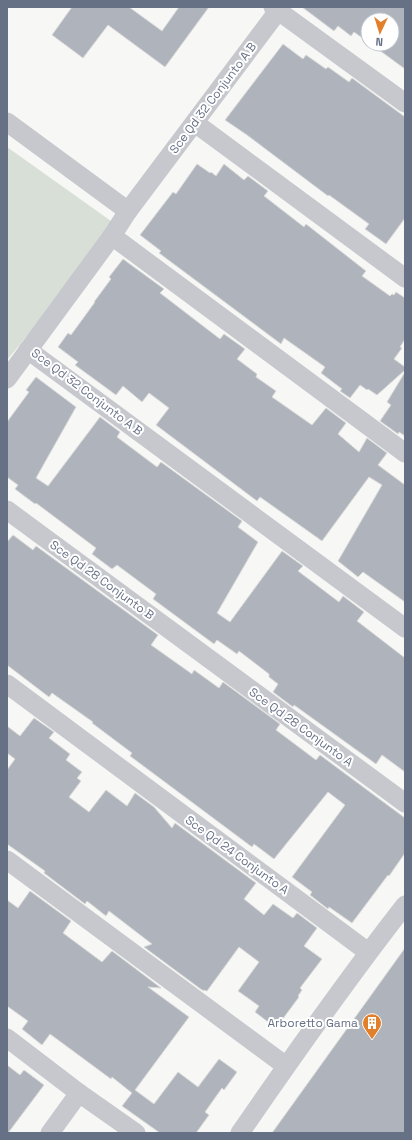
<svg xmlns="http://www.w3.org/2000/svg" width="412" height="1140" font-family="'Space Grotesk',sans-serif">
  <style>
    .green { fill: #d8dfd6 }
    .building { fill: #aeb3bc; stroke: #d9dad8 }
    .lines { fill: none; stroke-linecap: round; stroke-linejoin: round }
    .street { stroke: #c6c8cd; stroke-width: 19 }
    .labels { text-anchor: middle; stroke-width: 4; stroke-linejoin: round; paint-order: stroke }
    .street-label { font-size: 12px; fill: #677186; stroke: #fff }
    .poi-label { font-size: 12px; fill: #677186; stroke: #fff; text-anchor: end }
  </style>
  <rect width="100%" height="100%" fill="#f7f8f5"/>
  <polygon class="green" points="7,147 118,226 7,360"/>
  <g class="building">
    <polygon points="72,7 129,7 162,31 179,7 209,7 165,67 108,25 83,58 52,35"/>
    <polygon points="302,7 405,7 405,69 371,44 392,44 392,20 368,20 368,42 354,32 351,36 338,26 334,31"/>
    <polygon points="283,44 303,59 306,55 326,69 328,67 349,82 352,78 405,117 405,218 386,244 365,229 369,224 329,195 328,196 247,135 225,120"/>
    <polygon points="197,164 210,173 211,172 216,176 224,164 244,180 248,176 268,191 264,196 304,227 306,224 366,271 362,276 390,296 392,294 394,295 396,292 405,298 405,339 400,347 402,348 394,359 405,367 405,370 377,395 368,389 367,390 360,385 350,398 340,391 342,389 321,373 325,367 284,338 281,344 159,253 161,251 140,235 173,192 176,194"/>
    <polygon points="123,259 164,289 160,293 220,339 224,334 245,349 237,359 257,374 256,377 276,391 272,397 312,425 326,408 346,423 338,434 359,452 367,438 387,453 378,465 405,485 405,602 363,572 358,577 338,561 382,485 369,477 322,541 260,497 257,501 156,425 169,408 149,393 142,402 123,386 116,395 75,365 78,362 58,347 68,333 71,335 95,302 94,302 111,279 109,277"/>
    <polygon points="405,372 405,436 399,432 398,434 380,421 391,405 387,402"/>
    <polygon points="36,377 76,407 36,478 48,486 100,417 120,432 117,437 157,467 161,462 242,521 238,527 258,542 217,613 230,622 282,551 303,566 298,571 339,602 343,596 364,612 357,621 405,658 405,772 382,755 376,764 294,705 293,707 273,692 278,684 269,677 269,674 239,651 237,654 217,640 214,644 153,599 156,594 117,565 112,569 92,554 96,548 36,503 35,504 15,489 18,485 7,477 7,422 29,392 26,390"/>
    <polygon points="13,535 33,550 36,546 158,635 151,645 192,674 194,670 219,688 223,682 280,724 276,730 316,760 320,755 405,818 405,853 389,876 388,875 352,923 329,907 328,909 310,895 312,892 292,877 345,805 328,792 274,859 254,844 252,847 130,756 132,753 92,723 93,722 52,693 49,697 7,665 7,542"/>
    <polygon points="34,718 54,732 49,738 70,754 66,760 82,772 77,778 81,781 69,797 89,812 106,790 127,806 135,793 154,807 172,828 175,823 256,883 244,899 264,915 273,904 293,918 297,913 317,928 304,946 322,959 300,988 302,990 298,996 299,997 276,1028 255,1012 259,1006 238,991 259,962 239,947 207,991 202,990 144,947 152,944 109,911 106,916 87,901 85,904 44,873 45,871 7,844 7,770 15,759 7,753 7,726 20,736"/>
    <polygon points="30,891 71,921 63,933 102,962 112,951 161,988 148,987 189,1017 135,1090 154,1104 178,1072 198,1087 219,1059 237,1072 224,1090 222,1088 205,1112 209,1115 196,1133 160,1133 122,1106 132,1093 112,1077 111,1079 50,1034 42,1045 22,1029 28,1021 7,1006 7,900 18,908"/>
    <polygon points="405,948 405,1133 272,1133"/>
    <polygon points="7,1065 20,1075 24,1070 44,1085 8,1133 7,1133"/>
  </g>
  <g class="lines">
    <g class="street">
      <polyline points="273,7 405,103"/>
      <polyline points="7,122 128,211"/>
      <polyline points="195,123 405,278"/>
      <polyline points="112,236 405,453"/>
      <polyline points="28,350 405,628"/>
      <polyline points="7,379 112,236 128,211 278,11"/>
      <polyline points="7,510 405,803"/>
      <polyline points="7,684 368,952"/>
      <polyline points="7,860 286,1066"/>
      <polyline points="7,1038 79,1093 136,1133"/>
      <polyline points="50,1133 79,1093"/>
      <path d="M240,1133C293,1056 347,979 405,905"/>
    </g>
  </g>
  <defs>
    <g id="building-pin" transform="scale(1)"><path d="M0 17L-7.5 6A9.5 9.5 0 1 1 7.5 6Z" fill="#e27f2b" stroke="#fff"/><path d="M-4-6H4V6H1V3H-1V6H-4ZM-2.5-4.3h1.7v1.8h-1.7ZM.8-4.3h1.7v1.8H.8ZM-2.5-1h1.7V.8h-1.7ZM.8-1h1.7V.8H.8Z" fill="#fff"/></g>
  </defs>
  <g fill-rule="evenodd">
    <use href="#building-pin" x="372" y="1023"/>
  </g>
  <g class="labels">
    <g class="street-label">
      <text transform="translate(213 98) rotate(-53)" y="4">Sce Qd 32 Conjunto A B</text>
      <text transform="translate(87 392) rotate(37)" y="4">Sce Qd 32 Conjunto A B</text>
      <text transform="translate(102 580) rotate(36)" y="4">Sce Qd 28 Conjunto B</text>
      <text transform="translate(301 727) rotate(36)" y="4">Sce Qd 28 Conjunto A</text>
      <text transform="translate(237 855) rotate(36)" y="4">Sce Qd 24 Conjunto A</text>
    </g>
    <g class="poi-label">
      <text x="358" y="1027">Arboretto Gama</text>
    </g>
  </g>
  <rect width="412" height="1140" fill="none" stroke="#677186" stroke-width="16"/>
  <g transform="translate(380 32) rotate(184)"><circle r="19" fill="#ffffff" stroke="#c2c6cf"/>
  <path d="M0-3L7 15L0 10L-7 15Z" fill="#e27f2b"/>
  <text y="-6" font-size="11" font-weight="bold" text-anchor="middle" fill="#677186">N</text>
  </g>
</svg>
